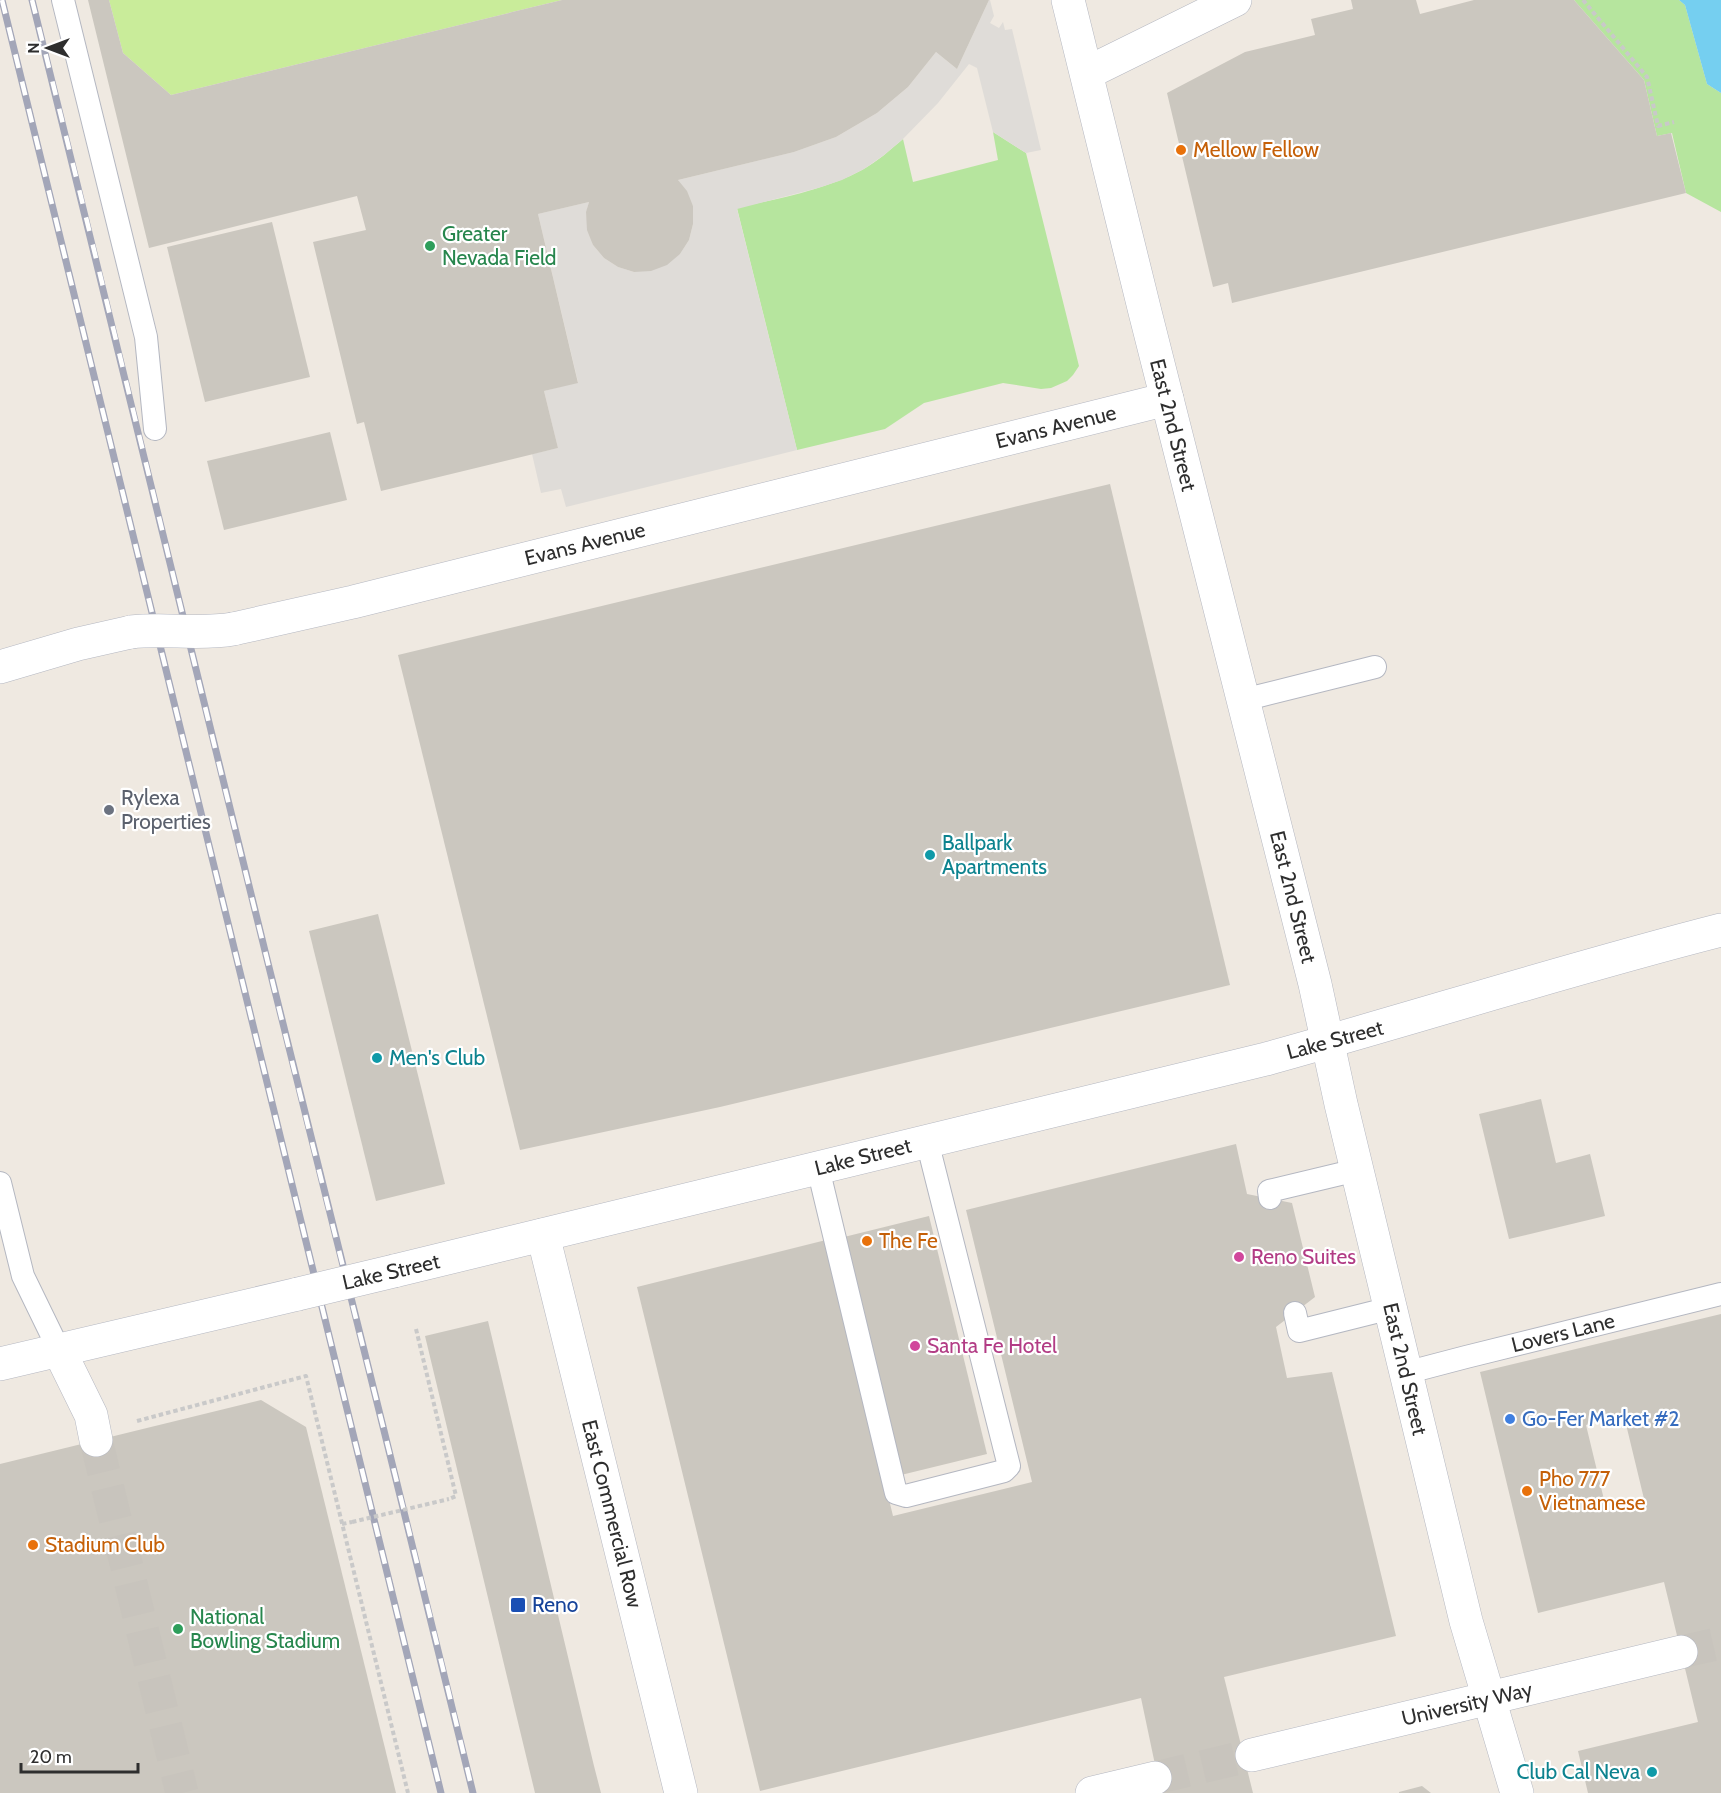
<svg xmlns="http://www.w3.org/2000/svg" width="1721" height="1793" font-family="Cabin,sans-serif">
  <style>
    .green { fill: #b6e59e }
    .pitch { fill: #c9ec9a }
    .plaza { fill: #dfdcd8 }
    .water { fill: #75cff0 }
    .building { fill: #cbc7bf; fill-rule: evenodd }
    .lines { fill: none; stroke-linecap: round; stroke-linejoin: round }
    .street-tunnel { stroke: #c8c4bd; stroke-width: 33; stroke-dasharray: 33 16; stroke-linecap: butt }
    .secondary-tunnel { stroke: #c8c4bd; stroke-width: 33; stroke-dasharray: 33 16; stroke-linecap: butt }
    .lane-casing { stroke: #b4b7c1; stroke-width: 24 }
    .street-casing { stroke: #b4b7c1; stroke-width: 34 }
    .secondary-casing { stroke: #b4b7c1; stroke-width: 34 }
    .path { stroke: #c9c9c9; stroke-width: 4; stroke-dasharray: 4.5 3; stroke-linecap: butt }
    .lane { stroke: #fff; stroke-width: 22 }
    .street { stroke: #fff; stroke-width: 33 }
    .secondary { stroke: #fff; stroke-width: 33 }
    .rail-casing { stroke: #a3a6b8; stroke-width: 7 }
    .rail { stroke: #fff; stroke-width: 4.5; stroke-dasharray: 14; stroke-linecap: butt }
    .secondary-bridge-casing { stroke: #b4b7c1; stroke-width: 34; stroke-linecap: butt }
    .path-bridge { stroke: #c9c9c9; stroke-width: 4; stroke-dasharray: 4.5 3; stroke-linecap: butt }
    .secondary-bridge { stroke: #fff; stroke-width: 33 }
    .food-dot { fill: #e8710a; stroke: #fff; stroke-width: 2 }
    .leisure-dot { fill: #2e9e5b; stroke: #fff; stroke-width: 2 }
    .worship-dot { fill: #6b7280; stroke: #fff; stroke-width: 2 }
    .culture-dot { fill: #0f9aa8; stroke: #fff; stroke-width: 2 }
    .hotel-dot { fill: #d1479c; stroke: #fff; stroke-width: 2 }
    .shop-dot { fill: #3f7fe0; stroke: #fff; stroke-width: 2 }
    .transit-dot { fill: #1a4fb4; stroke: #fff; stroke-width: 2 }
    .labels { text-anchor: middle; stroke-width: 4.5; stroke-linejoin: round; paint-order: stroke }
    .food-label { font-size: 21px; fill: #c56008; stroke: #fff; text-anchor: start }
    .leisure-label { font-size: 21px; fill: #27864d; stroke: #fff; text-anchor: start }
    .street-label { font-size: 21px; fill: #2e2e2e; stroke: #fff }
    .worship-label { font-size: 21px; fill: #5b616d; stroke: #fff; text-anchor: start }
    .culture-label { font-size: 21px; fill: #0d838f; stroke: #fff; text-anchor: start }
    .hotel-label { font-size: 21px; fill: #b23c85; stroke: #fff; text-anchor: start }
    .shop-label { font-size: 21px; fill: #366cbe; stroke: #fff; text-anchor: start }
    .transit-label { font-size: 21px; fill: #164399; stroke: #fff; text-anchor: start }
  </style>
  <rect width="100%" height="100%" fill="#efe9e1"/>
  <g class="green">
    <polygon points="1574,0 1679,0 1685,5 1707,84 1721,93 1721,212 1686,193 1672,133 1657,136 1644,80"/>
    <path d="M993,132L1026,153L1079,366L1073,375L1067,381L1051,388L1041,389L1003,383L924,403L885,429L797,450L737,208C779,198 823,191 862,170C877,162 890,150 903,139L913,182L998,160Z"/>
  </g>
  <polygon class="pitch" points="109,0 562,0 171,95 123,53"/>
  <polygon class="plaza" points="989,0 990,0 994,16 990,23 999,28 1003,22 1005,30 1012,29 1041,150 1026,153 993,132 977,68 969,64 938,103 903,139 884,155 864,169 842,180 818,188 737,209 797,450 566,507 561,489 541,493 532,454 558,448 544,391 578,382 538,214 589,202 586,213 593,245 604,258 618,267 634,272 680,254 689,240 693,224 693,206 678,180 794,152 836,137 877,113 908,87 936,52 957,69"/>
  <polygon class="water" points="1679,0 1721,0 1721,93 1707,84 1685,5"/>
  <g class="building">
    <polygon points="88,0 109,0 123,53 171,95 562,0 989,0 957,69 936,52 908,87 877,113 836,137 794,152 678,180 687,191 693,206 693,224 689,240 680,254 667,265 651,271 634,272 618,267 604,258 593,245 587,230 586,212 589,202 538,214 578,383 544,391 558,448 381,491 364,422 357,424 313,242 366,230 357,196 149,248"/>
    <polygon points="1351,0 1416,0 1420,14 1474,0 1574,0 1644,80 1657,136 1671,133 1686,193 1232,303 1228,283 1213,287 1167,93 1245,52 1315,35 1311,19 1353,9"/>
    <polygon points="272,222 310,377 205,402 167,247"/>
    <polygon points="330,432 347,500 224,530 207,461"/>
    <polygon points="1110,484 1230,985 720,1107 520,1150 398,655"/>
    <polygon points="378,914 445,1184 376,1201 309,931"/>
    <polygon points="1541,1099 1556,1163 1590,1154 1605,1216 1509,1239 1479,1114"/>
    <polygon points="1236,1144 1247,1194 1292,1203 1315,1297 1276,1327 1287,1378 1332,1372 1396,1636 1224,1677 1253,1793 1161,1793 1141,1698 760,1791 637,1287 826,1240 893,1516 1032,1482 966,1210"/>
    <polygon points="929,1216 987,1454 901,1475 844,1237"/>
    <path d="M1721,1314V1793H1588L1578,1751L1698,1722L1664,1582L1538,1613L1480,1372ZM1624,1416L1645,1503L1607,1512L1586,1425Z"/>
    <polygon points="488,1321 594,1766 601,1793 535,1793 425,1336"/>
    <polygon points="261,1400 306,1427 396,1793 0,1793 0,1464"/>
    <polygon points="1422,1786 1431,1793 1399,1793 1399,1792"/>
  </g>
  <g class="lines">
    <polyline class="street-tunnel" points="96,1440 182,1793"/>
    <g class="secondary-tunnel">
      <polyline points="1681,1652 1721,1643"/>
      <polyline points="1155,1778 1252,1755"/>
    </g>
    <g class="lane-casing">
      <g id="lane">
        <polyline points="63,0 146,337 155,429"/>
        <polyline points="1243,700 1375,667"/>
        <polyline points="818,1168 896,1493 906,1496 1004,1471 1009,1466 927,1141"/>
        <polyline points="0,1183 23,1276 59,1350"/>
        <polyline points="1270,1198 1269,1191 1357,1170"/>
        <polyline points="1295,1313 1299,1331 1391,1308"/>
        <polyline points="1405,1373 1466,1357 1721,1294"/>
      </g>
    </g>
    <g class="street-casing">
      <g id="street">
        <polyline points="1087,73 1235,0"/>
        <polyline points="543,1235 681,1793"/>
        <polyline points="59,1350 91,1415 96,1440"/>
      </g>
    </g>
    <g class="secondary-casing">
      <g id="secondary">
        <polyline points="1068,0 1145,312 1315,984 1341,1104 1466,1621 1517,1793"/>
        <polyline points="233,629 353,602 1167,399"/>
        <polyline points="0,667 78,644 131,632"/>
        <path d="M394,1271L1266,1059C1418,1017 1568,969 1721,930"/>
        <polyline points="0,1364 298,1294"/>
        <polyline points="1252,1755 1681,1652"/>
        <polyline points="1092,1793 1155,1778"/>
      </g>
    </g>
    <g class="path">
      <polyline points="1583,0 1647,77 1658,126 1674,122"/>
      <polyline points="416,1329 456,1496 449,1499"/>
      <polyline points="137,1421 306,1376 408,1793"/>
      <polyline points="342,1524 352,1522"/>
    </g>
    <use href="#lane" class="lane"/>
    <use href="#street" class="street"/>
    <use href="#secondary" class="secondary"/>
    <g class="rail-casing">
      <g id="rail">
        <polyline points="2,0 441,1793"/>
        <path d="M32,0C112,318 187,637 266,955C334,1235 406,1513 473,1793"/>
      </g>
    </g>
    <use href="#rail" class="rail"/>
    <g class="secondary-bridge-casing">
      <g id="secondary-bridge">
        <path d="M131,632C165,628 199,635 233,629"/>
        <polyline points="298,1294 394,1271"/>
      </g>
    </g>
    <polyline class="path-bridge" points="352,1522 449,1499"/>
    <use href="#secondary-bridge" class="secondary-bridge"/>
  </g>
  <g class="food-dot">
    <circle cx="1181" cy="150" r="6"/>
    <circle cx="867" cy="1241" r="6"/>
    <circle cx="1527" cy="1491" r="6"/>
    <circle cx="33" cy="1545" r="6"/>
  </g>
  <g class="leisure-dot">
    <circle cx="430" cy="246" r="6"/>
    <circle cx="178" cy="1629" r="6"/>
  </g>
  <circle class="worship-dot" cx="109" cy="810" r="6"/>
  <g class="culture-dot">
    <circle cx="930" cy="855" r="6"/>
    <circle cx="377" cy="1058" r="6"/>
    <circle cx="1652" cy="1772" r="6"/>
  </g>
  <g class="hotel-dot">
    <circle cx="1239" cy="1257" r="6"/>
    <circle cx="915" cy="1346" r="6"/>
  </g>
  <circle class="shop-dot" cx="1510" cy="1419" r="6"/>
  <rect class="transit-dot" x="510" y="1597" width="16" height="16" rx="3"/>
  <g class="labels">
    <g class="food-label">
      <text x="1193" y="157">Mellow Fellow</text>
      <text x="879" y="1248">The Fe</text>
      <text x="1539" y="1486">Pho 777<tspan x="1539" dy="24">Vietnamese</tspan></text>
      <text x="45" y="1552">Stadium Club</text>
    </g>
    <g class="leisure-label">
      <text x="442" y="241">Greater<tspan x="442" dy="24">Nevada Field</tspan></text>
      <text x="190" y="1624">National<tspan x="190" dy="24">Bowling Stadium</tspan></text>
    </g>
    <g class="street-label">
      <text transform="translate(1173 425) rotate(76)" y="7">East 2nd Street</text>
      <text transform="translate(1056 427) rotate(-14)" y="7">Evans Avenue</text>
      <text transform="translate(585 544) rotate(-14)" y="7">Evans Avenue</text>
      <text transform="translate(1293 897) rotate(76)" y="7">East 2nd Street</text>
      <text transform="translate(1335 1040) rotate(-15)" y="7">Lake Street</text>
      <text transform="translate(863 1157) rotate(-14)" y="7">Lake Street</text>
      <text transform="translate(391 1272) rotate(-13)" y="7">Lake Street</text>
      <text transform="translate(1563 1333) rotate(-14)" y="7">Lovers Lane</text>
      <text transform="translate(1405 1369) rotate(77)" y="7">East 2nd Street</text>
      <text transform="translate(612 1514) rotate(76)" y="7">East Commercial Row</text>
      <text transform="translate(1467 1704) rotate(-13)" y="7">University Way</text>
    </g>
    <g class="worship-label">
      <text x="121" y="805">Rylexa<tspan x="121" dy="24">Properties</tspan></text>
    </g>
    <g class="culture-label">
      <text x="942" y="850">Ballpark<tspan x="942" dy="24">Apartments</tspan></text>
      <text x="389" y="1065">Men's Club</text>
      <text x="1640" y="1779" text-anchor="end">Club Cal Neva</text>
    </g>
    <g class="hotel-label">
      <text x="1251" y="1264">Reno Suites</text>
      <text x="927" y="1353">Santa Fe Hotel</text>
    </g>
    <g class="shop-label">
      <text x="1522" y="1426">Go-Fer Market #2</text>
    </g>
    <g class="transit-label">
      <text x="532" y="1612">Reno</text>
    </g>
  </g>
  <g transform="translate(48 48) rotate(270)" stroke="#ffffff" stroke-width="4.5" paint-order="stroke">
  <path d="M0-4.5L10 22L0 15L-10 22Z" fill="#2e2e2e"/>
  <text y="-9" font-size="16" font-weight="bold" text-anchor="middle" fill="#2e2e2e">N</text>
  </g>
  <path d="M21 1763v9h117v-9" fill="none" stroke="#2e2e2e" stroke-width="3"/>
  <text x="30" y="1763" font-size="18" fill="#2e2e2e" stroke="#ffffff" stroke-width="4.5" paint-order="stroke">20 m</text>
</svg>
